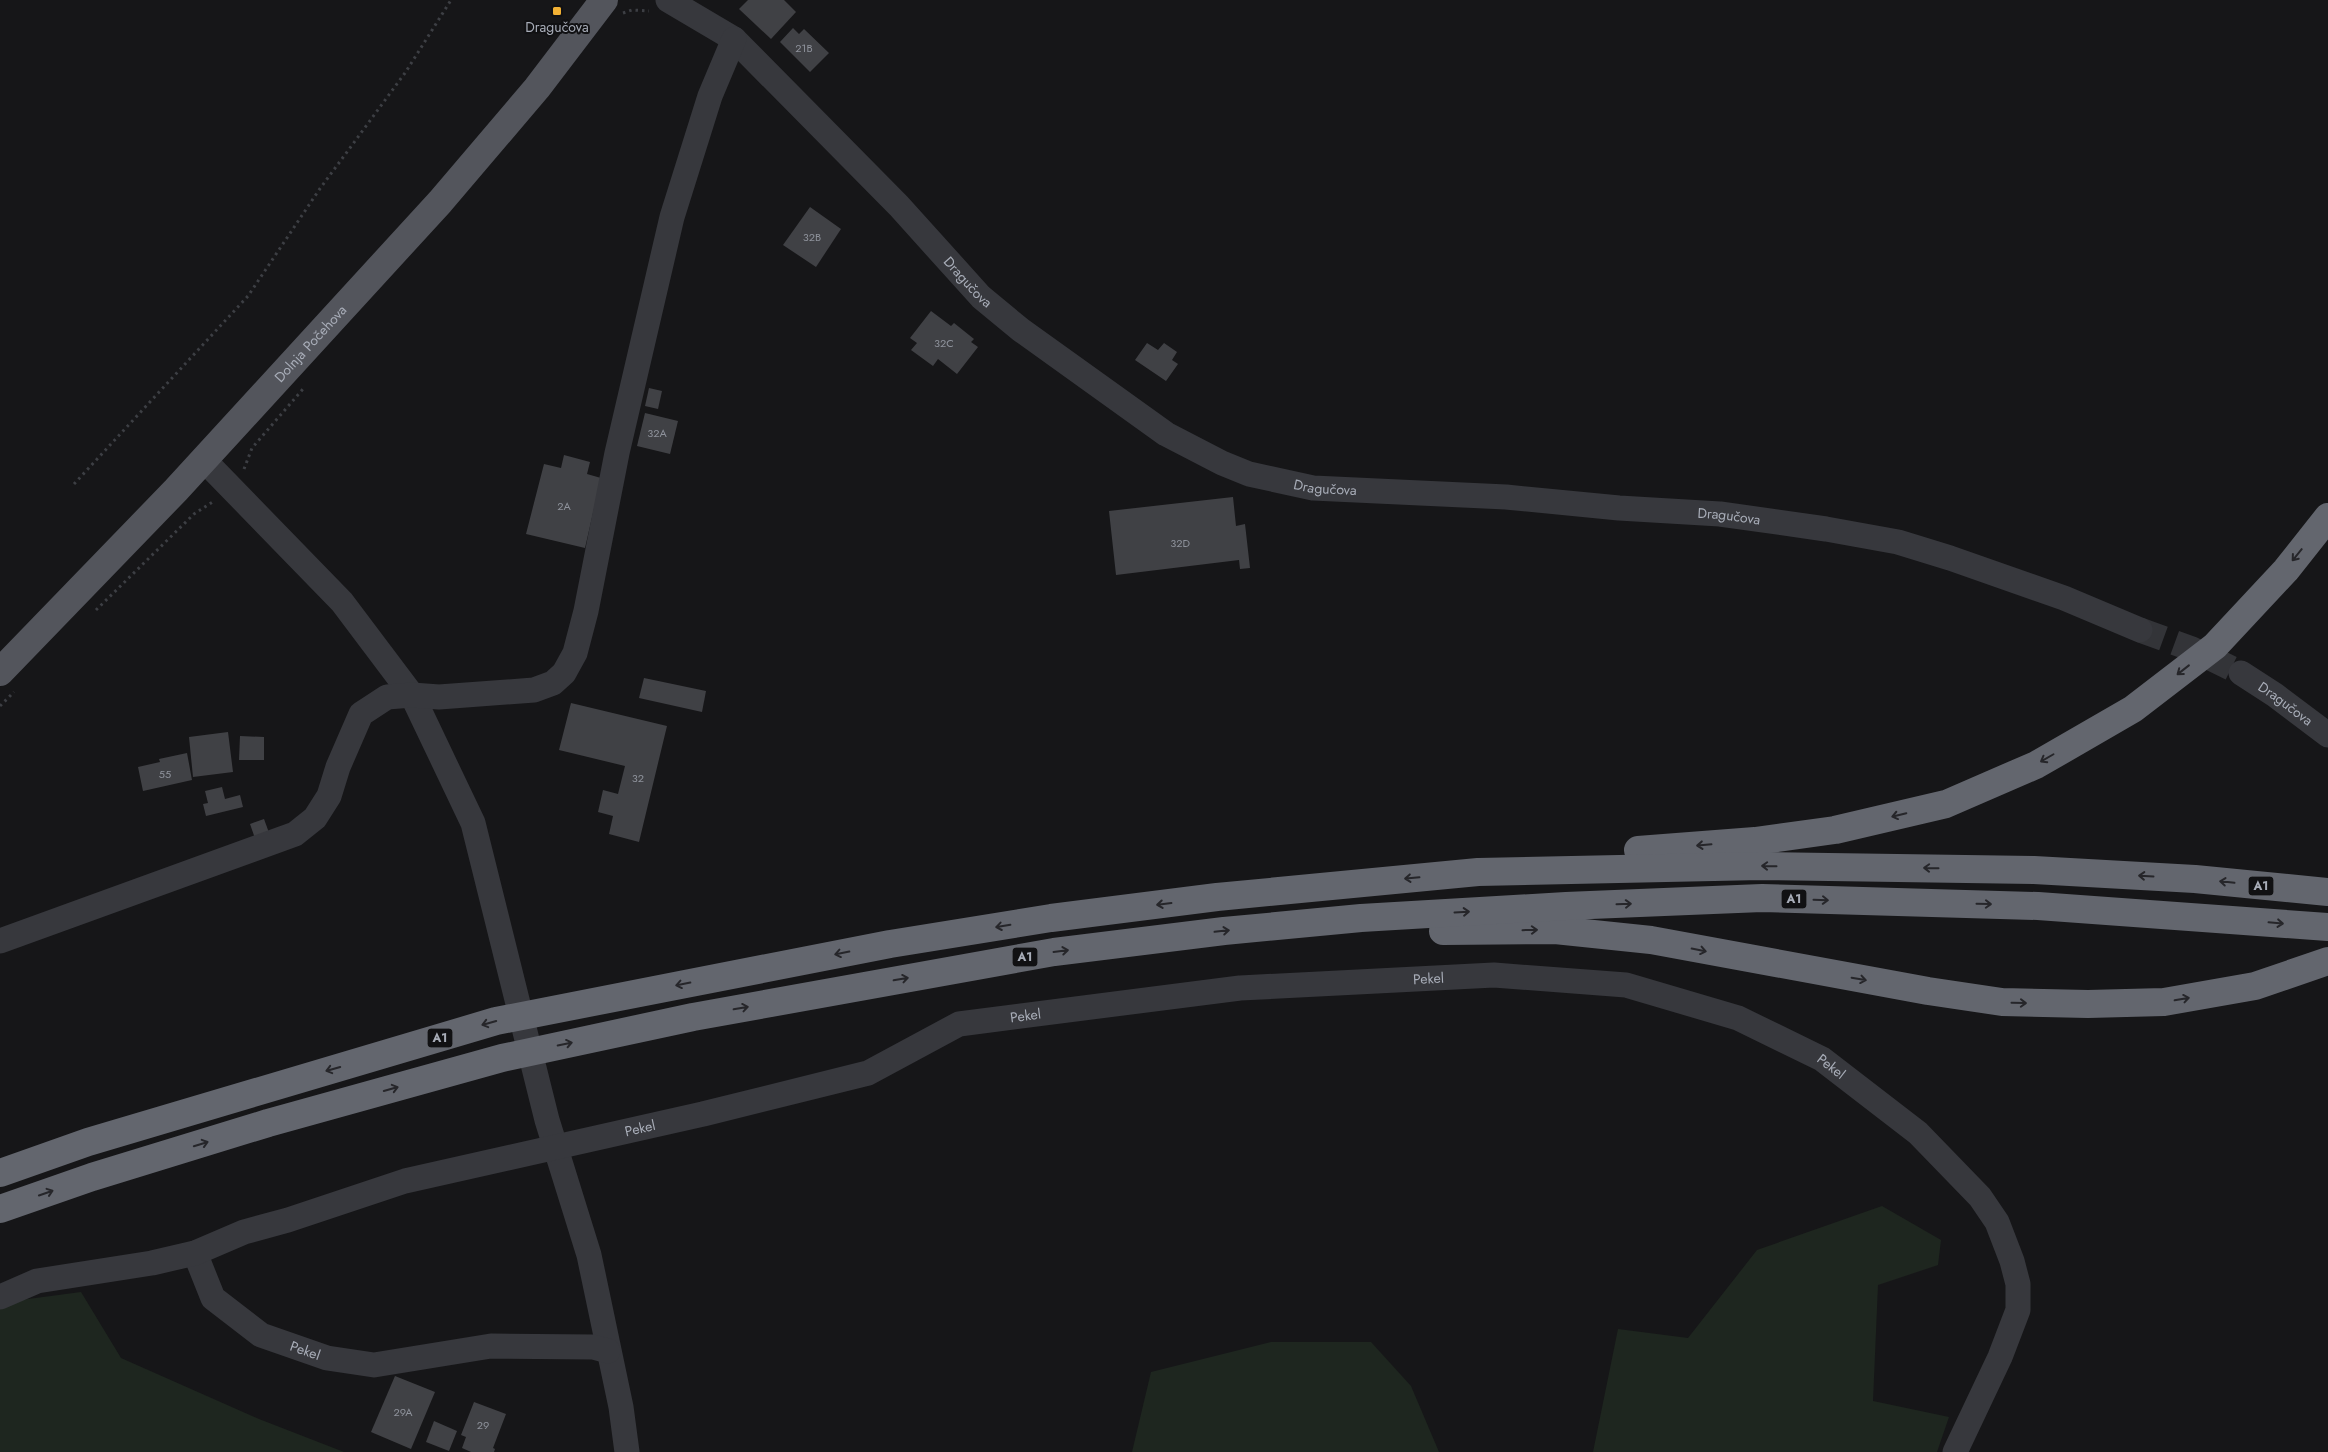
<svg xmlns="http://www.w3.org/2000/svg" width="2328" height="1452" font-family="Jost,sans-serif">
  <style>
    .green { fill: #1e261f }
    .building { fill: #404145 }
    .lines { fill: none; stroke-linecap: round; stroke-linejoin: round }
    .minor-tunnel { stroke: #333438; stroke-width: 25; stroke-dasharray: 25 12; stroke-linecap: butt }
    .path { stroke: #3d3f44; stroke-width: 3; stroke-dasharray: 2.5 4; stroke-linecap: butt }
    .minor { stroke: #37383d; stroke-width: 25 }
    .major { stroke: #53555c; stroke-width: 28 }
    .highway { stroke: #63666e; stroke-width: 28 }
    .oneway { stroke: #26262a }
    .poi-dot { fill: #f2b134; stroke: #111113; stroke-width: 2 }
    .labels { text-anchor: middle; stroke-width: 4; stroke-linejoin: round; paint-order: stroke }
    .number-label { font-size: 11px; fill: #8e929b }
    .shield { fill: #111113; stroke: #7b7e86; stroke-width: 1 }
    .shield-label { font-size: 12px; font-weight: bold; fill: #a8adb8 }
    .poi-label { font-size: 14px; fill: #a8adb8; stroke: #111113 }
    .street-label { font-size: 14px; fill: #a8adb8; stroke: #111113 }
  </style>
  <rect width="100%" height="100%" fill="#161618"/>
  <g class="green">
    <polygon points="1882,1206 1941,1240 1938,1265 1878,1285 1873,1401 1949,1417 1937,1452 1593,1452 1618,1329 1688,1338 1757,1250"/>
    <polygon points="81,1292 121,1358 259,1419 344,1452 0,1452 0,1309 13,1301"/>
    <polygon points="1271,1342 1371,1342 1411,1386 1439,1452 1132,1452 1151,1372"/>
  </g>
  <g class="building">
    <polygon points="748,0 784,0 796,12 771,39 739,9"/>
    <polygon points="793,28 799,34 804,29 829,53 810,72 780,42"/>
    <polygon points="810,207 841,229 816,267 783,245"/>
    <polygon points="931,311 951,326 954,323 974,339 971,342 978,347 957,374 938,359 933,366 911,350 917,343 910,338"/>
    <polygon points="1147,343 1158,350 1164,343 1177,352 1172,360 1178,364 1166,381 1135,360"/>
    <polygon points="649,388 662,391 658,409 645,406"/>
    <polygon points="645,413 678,421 670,454 637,446"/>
    <polygon points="564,455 590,462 587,474 601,478 585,548 526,534 544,464 561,468"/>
    <polygon points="1233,497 1236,526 1245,524 1250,568 1240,569 1239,560 1116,575 1109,511"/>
    <polygon points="644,678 706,691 702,712 639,698"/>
    <polygon points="571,703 667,726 639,842 609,834 613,816 598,812 603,790 618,794 625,766 559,750"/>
    <polygon points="228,732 233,772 193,777 189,737"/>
    <polygon points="240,736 264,737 264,760 239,760"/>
    <polygon points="187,753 192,780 143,791 138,767 160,762 159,759"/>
    <polygon points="222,787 225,799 240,795 243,807 206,816 203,804 208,803 205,791"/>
    <polygon points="264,819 272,841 258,847 250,824"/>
    <polygon points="395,1376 435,1392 411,1449 371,1432"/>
    <polygon points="474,1402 506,1414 493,1448 495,1449 494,1452 471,1452 462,1448 466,1437 461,1435"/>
    <polygon points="434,1421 457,1431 449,1451 426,1442"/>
  </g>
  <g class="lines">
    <polyline class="minor-tunnel" points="2140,630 2192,649 2241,673"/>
    <g class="path">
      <polyline points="623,13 632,10 649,11"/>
      <polyline points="244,469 252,448 303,389"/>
      <polyline points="74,484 248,296 319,190 405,73 451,0"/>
      <polyline points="96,610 194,514 214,501"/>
      <polyline points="0,706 14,692"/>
    </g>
    <g class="minor">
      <path id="s1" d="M668,0L734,39L899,206L981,297L1021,330L1166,434L1222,463L1249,474L1313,488L1506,497L1619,508L1720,514L1826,529L1898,542L1950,558L2064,598L2140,630"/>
      <polyline points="203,459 342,602 412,695 473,823 547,1120 589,1255 621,1407 627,1452"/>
      <path id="s2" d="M2241,673L2275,695L2328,735"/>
      <polyline points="0,941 295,834 315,818 329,796 338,767 361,714 387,697 412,695 439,697 534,690 553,683 564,673 575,653 586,611 617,453 672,217 710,96 734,39"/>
      <path id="s3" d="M195,1253L213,1298L261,1335L327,1358L374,1365L491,1346L593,1347L608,1351"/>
      <path id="s4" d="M0,1297L37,1281L152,1263L195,1253L244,1232L288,1220L405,1181L703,1114L868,1073L959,1024L1240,988L1494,975L1626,985L1738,1018L1822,1059L1918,1133L1980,1197L1997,1222L2012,1261L2018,1284V1310L2000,1357L1955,1452"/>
    </g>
    <path class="major" id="s5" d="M0,672L176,490L440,202L537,88L604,0"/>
    <g class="highway">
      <polyline points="1638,850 1755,841 1835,830 1946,804 2036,765 2133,709 2215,646 2286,570 2328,517"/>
      <polyline points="1443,931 1555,930 1651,940 1928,991 2002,1002 2088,1004 2164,1002 2255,986 2328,961"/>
      <polyline points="0,1173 88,1142 496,1021 890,944 1051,918 1217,897 1478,872 1761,866 2034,870 2195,879 2328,892"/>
      <polyline points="0,1209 92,1177 268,1123 502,1058 693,1017 1054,952 1224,931 1361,918 1566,906 1762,898 2038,906 2328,927"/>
    </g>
  </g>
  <defs><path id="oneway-shaft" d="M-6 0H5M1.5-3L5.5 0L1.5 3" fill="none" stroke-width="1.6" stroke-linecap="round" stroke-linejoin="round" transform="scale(1.25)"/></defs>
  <g class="oneway">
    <use href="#oneway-shaft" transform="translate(2297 555) rotate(129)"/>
    <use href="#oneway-shaft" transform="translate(2183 670) rotate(142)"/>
    <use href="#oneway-shaft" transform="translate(2047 758) rotate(150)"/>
    <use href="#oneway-shaft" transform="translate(1899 815) rotate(167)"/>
    <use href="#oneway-shaft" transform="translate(1704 845) rotate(175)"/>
    <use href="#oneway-shaft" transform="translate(1769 866) rotate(-179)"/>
    <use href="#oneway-shaft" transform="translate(1931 868) rotate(-179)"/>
    <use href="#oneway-shaft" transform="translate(2146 876) rotate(-177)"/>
    <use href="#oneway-shaft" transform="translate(1412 878) rotate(175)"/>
    <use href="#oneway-shaft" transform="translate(2227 882) rotate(-174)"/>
    <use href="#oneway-shaft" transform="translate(1821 900) rotate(2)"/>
    <use href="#oneway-shaft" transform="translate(1164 904) rotate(173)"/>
    <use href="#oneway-shaft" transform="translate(1624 904) rotate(-2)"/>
    <use href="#oneway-shaft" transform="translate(1984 904) rotate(1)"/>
    <use href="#oneway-shaft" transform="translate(1462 912) rotate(-3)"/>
    <use href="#oneway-shaft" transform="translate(2276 923) rotate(5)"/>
    <use href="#oneway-shaft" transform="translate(1003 926) rotate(171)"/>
    <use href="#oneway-shaft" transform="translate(1530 930) rotate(-1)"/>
    <use href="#oneway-shaft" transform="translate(1222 931) rotate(-6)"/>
    <use href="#oneway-shaft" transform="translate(1699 950) rotate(11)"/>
    <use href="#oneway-shaft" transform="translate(1061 951) rotate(-7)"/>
    <use href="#oneway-shaft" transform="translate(842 953) rotate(169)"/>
    <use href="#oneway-shaft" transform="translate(901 979) rotate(-10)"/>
    <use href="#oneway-shaft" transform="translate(1859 979) rotate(10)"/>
    <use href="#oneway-shaft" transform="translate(683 984) rotate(169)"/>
    <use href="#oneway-shaft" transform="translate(2182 999) rotate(-10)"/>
    <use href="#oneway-shaft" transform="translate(2019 1003) rotate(1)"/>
    <use href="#oneway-shaft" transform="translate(741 1008) rotate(-10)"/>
    <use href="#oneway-shaft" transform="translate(489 1023) rotate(164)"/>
    <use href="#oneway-shaft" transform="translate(565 1044) rotate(-12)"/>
    <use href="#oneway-shaft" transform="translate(333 1069) rotate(164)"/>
    <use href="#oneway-shaft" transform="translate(391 1089) rotate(-16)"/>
    <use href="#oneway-shaft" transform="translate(201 1144) rotate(-17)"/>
    <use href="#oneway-shaft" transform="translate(46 1193) rotate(-19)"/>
  </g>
  <rect class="poi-dot" x="552" y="6" width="10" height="10" rx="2.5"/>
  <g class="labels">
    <g class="number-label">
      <text x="804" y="52">21B</text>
      <text x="812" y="241">32B</text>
      <text x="944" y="347">32C</text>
      <text x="657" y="437">32A</text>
      <text x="564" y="510">2A</text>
      <text x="1180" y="547">32D</text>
      <text x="165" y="778">55</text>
      <text x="638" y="782">32</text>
      <text x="403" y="1416">29A</text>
      <text x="483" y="1429">29</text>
    </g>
    <g class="shield">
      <rect x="2248.5" y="876.5" width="25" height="19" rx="4"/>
      <rect x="1781.5" y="889.5" width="25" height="19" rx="4"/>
      <rect x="1012.5" y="947.5" width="25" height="19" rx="4"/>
      <rect x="427.5" y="1028.5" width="25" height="19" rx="4"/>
    </g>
    <g class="shield-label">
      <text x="2261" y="890">A1</text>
      <text x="1794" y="903">A1</text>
      <text x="1025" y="961">A1</text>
      <text x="440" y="1042">A1</text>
    </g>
    <g class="poi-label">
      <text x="557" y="32">Dragučova</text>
    </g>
    <g class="street-label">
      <text dy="5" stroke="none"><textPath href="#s1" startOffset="414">Dragučova</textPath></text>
      <text dy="5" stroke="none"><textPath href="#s5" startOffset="452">Dolnja Počehova</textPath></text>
      <text dy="5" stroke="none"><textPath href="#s1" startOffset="834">Dragučova</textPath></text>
      <text dy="5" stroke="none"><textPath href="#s1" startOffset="1239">Dragučova</textPath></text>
      <text dy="5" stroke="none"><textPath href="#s2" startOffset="54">Dragučova</textPath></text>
      <text dy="5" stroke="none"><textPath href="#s4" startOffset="1474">Pekel</textPath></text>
      <text dy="5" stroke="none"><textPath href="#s4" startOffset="1069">Pekel</textPath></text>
      <text dy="5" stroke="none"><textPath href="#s4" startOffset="1894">Pekel</textPath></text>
      <text dy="5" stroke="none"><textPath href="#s4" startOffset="664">Pekel</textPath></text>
      <text dy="5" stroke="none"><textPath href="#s3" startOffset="156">Pekel</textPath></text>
    </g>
  </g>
</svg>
